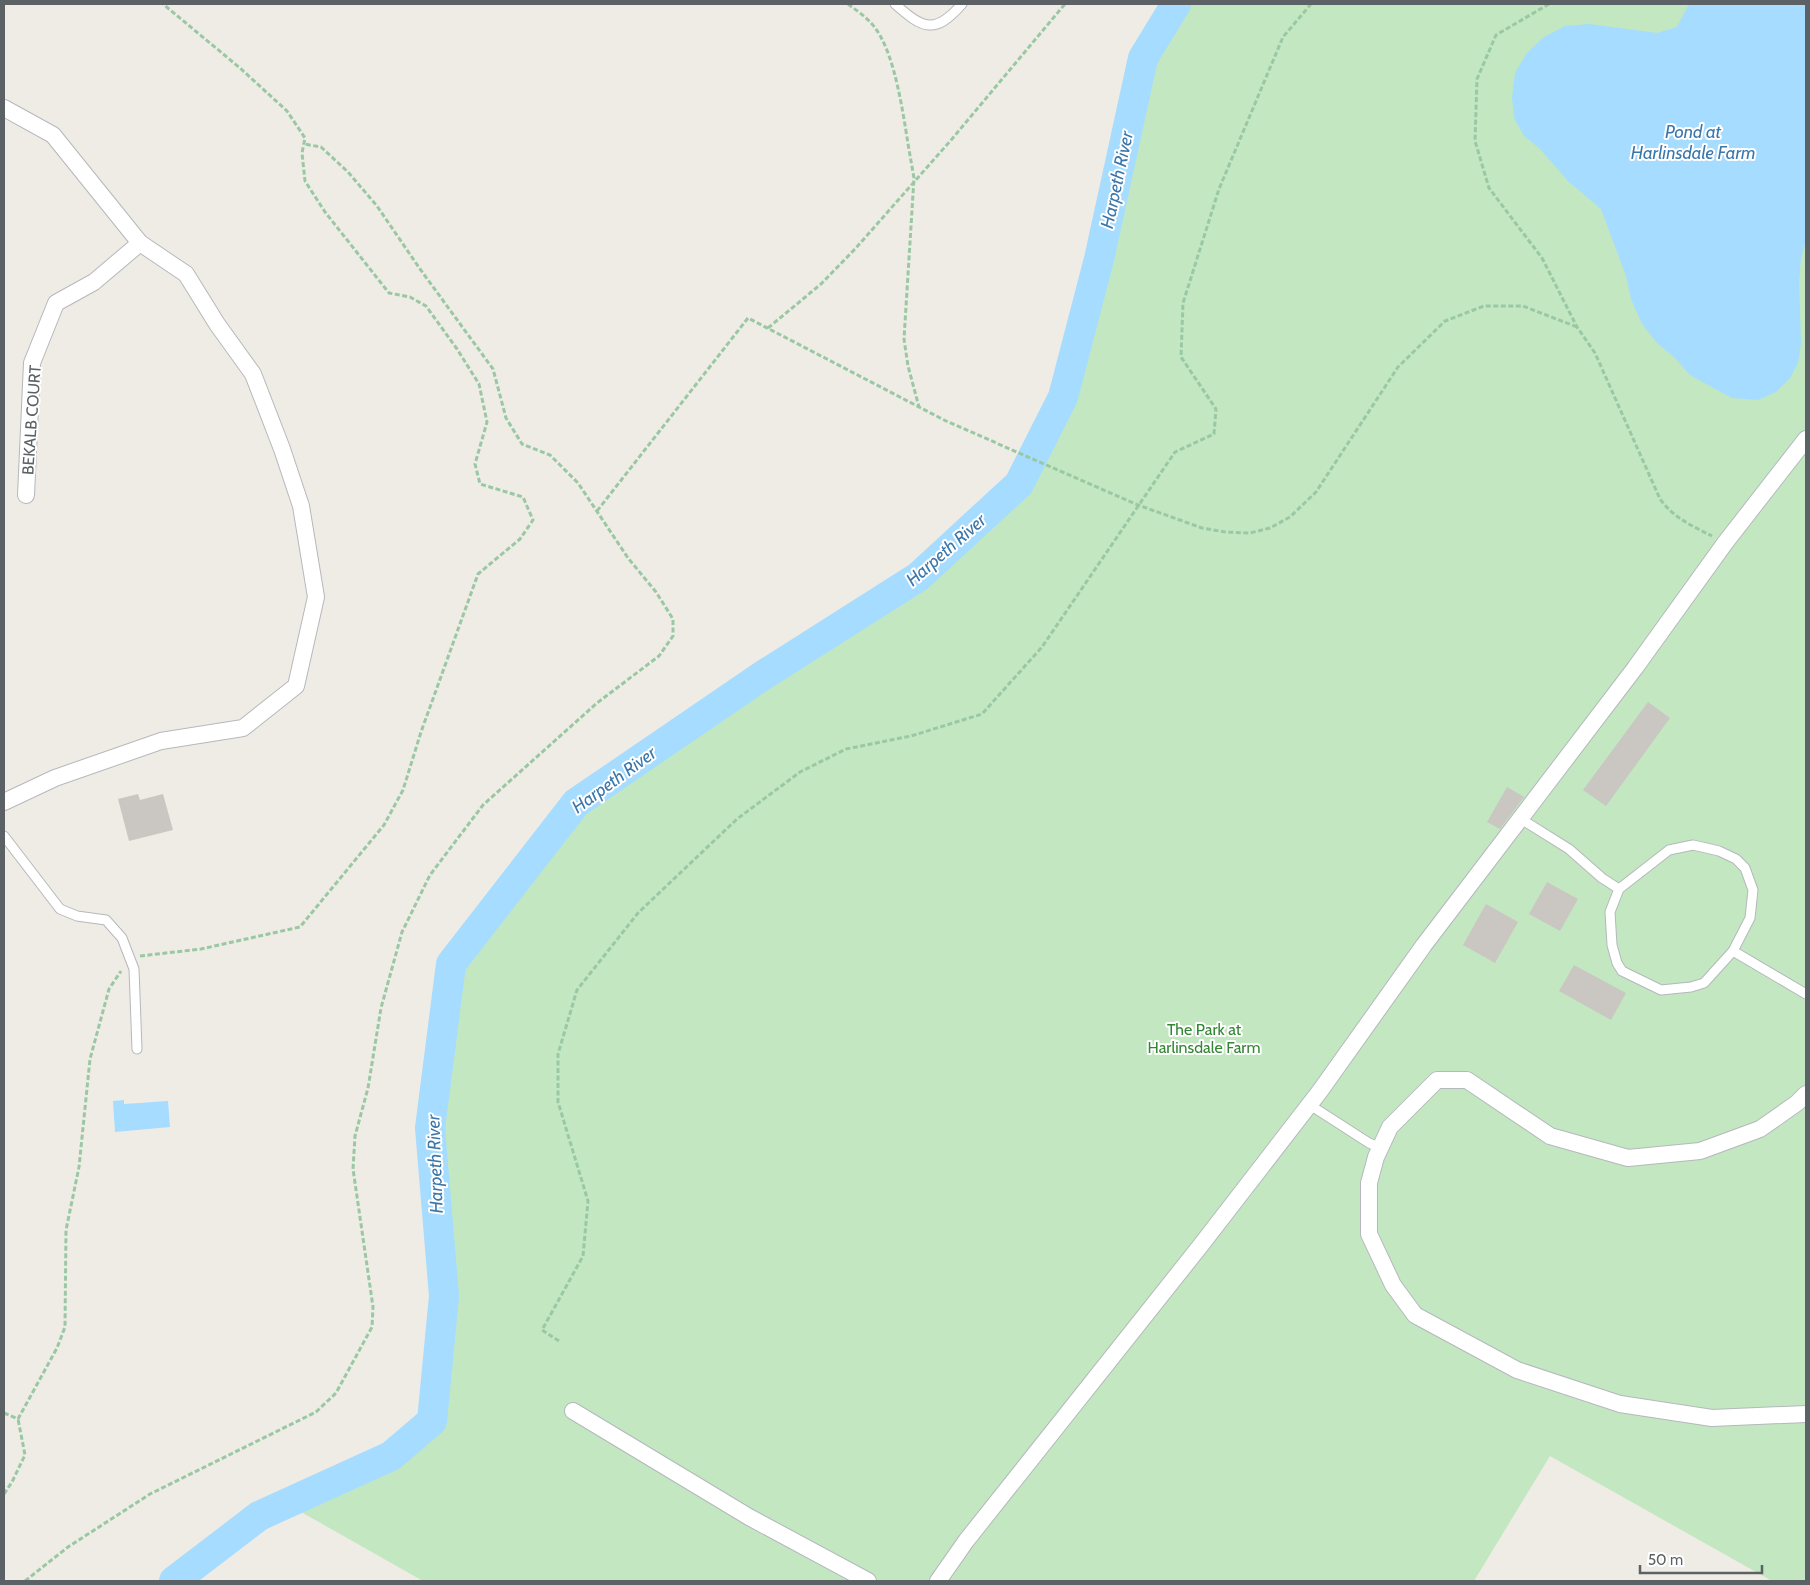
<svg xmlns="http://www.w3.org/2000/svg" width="1810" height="1585" font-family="Cabin,sans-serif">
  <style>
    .green { fill: #c2e7c1 }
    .water { fill: #a5dcff }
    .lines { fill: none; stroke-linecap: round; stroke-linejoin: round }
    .river { stroke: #a5dcff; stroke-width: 30 }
    .building { fill: #cac7c2 }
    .service-casing { stroke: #b5b8bc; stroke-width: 11 }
    .minor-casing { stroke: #b5b8bc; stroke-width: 18 }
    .path { stroke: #9ac8a5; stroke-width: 3; stroke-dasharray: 5 2.5; stroke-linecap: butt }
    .service { stroke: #fff; stroke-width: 9 }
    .minor { stroke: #fff; stroke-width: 16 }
    .labels { text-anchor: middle; stroke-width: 4; stroke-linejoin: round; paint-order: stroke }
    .street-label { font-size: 16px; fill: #5c6165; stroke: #fff }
    .park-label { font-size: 16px; fill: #338634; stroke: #fff }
    .water-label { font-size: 18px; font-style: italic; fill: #3c77ab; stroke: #fff }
  </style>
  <rect width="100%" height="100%" fill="#efece5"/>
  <polygon class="green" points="1176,4 1806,4 1806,1581 1772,1581 1550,1456 1474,1581 423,1581 287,1504 391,1456 432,1421 444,1296 430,1128 451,964 576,803 765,674 918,577 1019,484 1063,397 1099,259 1143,58"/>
  <g class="water">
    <polygon points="1689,4 1806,4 1806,241 1801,258 1799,282 1801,343 1798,363 1790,378 1776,392 1758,400 1732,398 1690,375 1674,357 1658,344 1642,324 1631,299 1626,276 1601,209 1569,182 1539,148 1524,136 1514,118 1512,97 1515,73 1526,54 1544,37 1565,26 1589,24 1657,33 1677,27"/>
    <polygon points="124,1100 124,1104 168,1101 170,1127 115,1132 113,1101"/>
  </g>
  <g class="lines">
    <polyline class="river" points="174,1581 259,1516 391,1456 432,1421 444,1296 430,1128 451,964 576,803 765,674 918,577 1019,484 1063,397 1099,259 1143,58 1176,4"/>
  </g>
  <g class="building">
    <polygon points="1648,702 1670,718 1606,806 1583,790"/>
    <polygon points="1507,787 1524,797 1500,829 1487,822"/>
    <polygon points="138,794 140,800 163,794 173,830 129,841 118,799"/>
    <polygon points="1547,882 1578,899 1560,931 1529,914"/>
    <polygon points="1486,904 1518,922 1495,963 1463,945"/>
    <polygon points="1574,965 1626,993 1611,1020 1559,991"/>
  </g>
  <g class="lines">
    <g class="service-casing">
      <g id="service">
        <path d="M895,4C923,29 935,35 962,4"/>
        <polyline points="1521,819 1569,849 1602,878 1619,889 1610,912 1612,945 1617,963 1622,971 1661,990 1691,987 1704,983 1733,951 1750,918 1753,890 1745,868 1736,859 1719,851 1702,847 1693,845 1669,850 1619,889"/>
        <polyline points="4,836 60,909 77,916 106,920 122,938 134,969 137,1049"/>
        <polyline points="1733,951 1806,994"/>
        <polyline points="1310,1105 1369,1143 1381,1148"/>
      </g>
    </g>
    <g class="minor-casing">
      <g id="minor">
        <polyline points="4,108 53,135 140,243 186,274 217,324 253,374 282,449 301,506 316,597 296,686 243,728 161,741 55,778 4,802"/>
        <polyline points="26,495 32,363 56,303 94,282 140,243"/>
        <polyline points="1806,1094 1797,1103 1760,1129 1700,1151 1628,1158 1550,1136 1467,1080 1437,1080 1390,1127 1376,1157 1369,1183 1369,1234 1393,1285 1415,1315 1517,1370 1620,1404 1712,1418 1806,1414"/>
        <polyline points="573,1411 749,1517 868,1581"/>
        <polyline points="938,1581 966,1541 1201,1245 1320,1091 1424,945 1635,668 1725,543 1806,439"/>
      </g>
    </g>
    <g class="path">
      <path d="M848,4C856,10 865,16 872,24C897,52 904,124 911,161L914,178L913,194L904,339L908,366L919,407"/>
      <path d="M1549,4L1496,35L1477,79L1475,141L1489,188L1542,258L1577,327L1595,353L1660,499C1674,518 1692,526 1712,536"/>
      <polyline points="768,328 821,284 855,249 952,139 1065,4"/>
      <polyline points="597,511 748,318 946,421 1138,505 1202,528 1225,532 1250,533 1270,528 1290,517 1316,492 1398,367 1445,321 1484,306 1523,306 1577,327"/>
      <polyline points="140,956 201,949 300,927 384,825 403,790 421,732 478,574 520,539 533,520 523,497 480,484 475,464 487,422 479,384 457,349 426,306 410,297 389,293 325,212 305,181 302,153 305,138 287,111 240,68 163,4"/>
      <polyline points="559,1341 542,1330 583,1256 588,1201 558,1102 558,1054 577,990 638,913 737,819 800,772 846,749 911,736 982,714 1042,647 1175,452 1214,434 1216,409 1181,357 1183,303 1219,189 1283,37 1311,4"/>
      <polyline points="4,1413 18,1419 57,1348 65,1327 66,1230 79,1167 90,1059 109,989 121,971"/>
      <polyline points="4,1494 12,1482 25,1455 18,1419"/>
      <polyline points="25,1581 68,1547 150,1494 316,1412 336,1393 372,1327 373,1307 353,1169 355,1136 368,1088 381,1008 402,932 430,875 483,805 597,703 659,656 673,636 673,619 656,592 628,558 578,483 550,455 522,444 506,418 493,369 420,269 377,206 348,172 321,147 304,144"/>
    </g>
    <use href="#service" class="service"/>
    <use href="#minor" class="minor"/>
  </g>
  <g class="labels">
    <g class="street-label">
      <text transform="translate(31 420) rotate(-86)" y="6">BEKALB COURT</text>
    </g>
    <g class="park-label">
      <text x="1204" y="1035">The Park at<tspan x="1204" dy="18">Harlinsdale Farm</tspan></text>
    </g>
    <g class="water-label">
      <text x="1693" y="138">Pond at<tspan x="1693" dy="21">Harlinsdale Farm</tspan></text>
      <text transform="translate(1117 180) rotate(-78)" y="6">Harpeth River</text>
      <text transform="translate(946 550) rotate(-41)" y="6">Harpeth River</text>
      <text transform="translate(614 780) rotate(-36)" y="6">Harpeth River</text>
      <text transform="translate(435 1164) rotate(-92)" y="6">Harpeth River</text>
    </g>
  </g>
  <rect width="1810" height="1585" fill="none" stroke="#5c6165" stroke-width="10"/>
  <path d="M1640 1565v8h122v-8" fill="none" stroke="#5c6165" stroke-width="2.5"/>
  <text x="1648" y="1565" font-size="15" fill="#5c6165" stroke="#ffffff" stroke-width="4" paint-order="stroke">50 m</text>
</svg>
